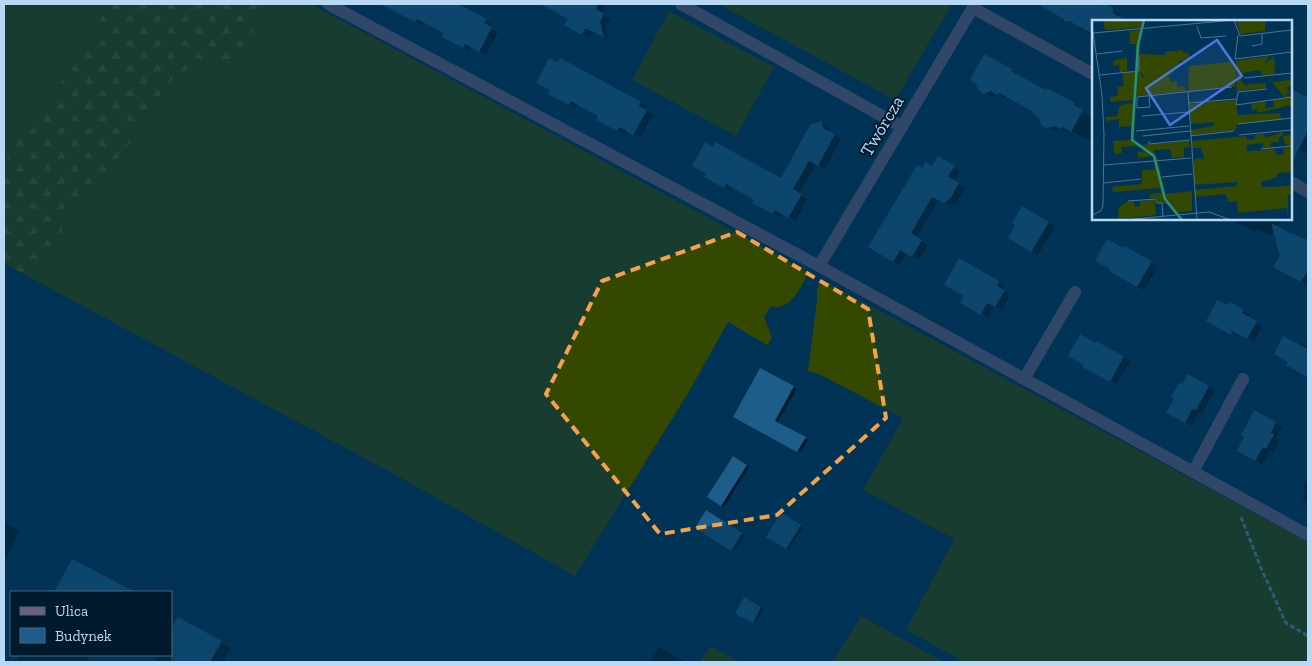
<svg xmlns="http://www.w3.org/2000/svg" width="1312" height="666" font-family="'Zilla Slab',serif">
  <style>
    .grass { fill: #354801 }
    .forest { fill: url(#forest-firs) }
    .shadow { fill: #0007 }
    .building { fill: #1e5d8a }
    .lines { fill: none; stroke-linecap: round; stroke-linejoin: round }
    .path { stroke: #648caa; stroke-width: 3; stroke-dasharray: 5 2.5; stroke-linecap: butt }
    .minor { stroke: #6d5f80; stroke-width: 12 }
    .marked { fill: none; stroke: #f6a247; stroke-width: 4; stroke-dasharray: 10 6; stroke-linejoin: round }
    .labels { text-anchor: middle; stroke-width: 4; stroke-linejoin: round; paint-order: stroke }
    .street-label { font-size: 18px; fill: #b9d8f3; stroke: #011a2d }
    .inset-river { fill: none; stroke: #219186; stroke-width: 2.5 }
    .inset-road { fill: none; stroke: #4a7594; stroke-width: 1 }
    .view { fill: #4c77e0; fill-opacity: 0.15; stroke: #4c77e0; stroke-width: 2.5 }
    .inset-edge { fill: none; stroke: #b9d8f3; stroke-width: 2.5 }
  </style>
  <defs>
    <pattern id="forest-firs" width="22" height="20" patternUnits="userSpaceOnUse" patternTransform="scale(1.25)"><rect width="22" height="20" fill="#354801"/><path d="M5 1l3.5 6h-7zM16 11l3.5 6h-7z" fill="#506226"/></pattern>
  </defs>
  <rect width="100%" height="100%" fill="#035"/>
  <g class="grass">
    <path d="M4,4H109C79,59 43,112 4,161Z"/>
    <path d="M266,4H311L809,272C801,286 791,312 771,306L764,317L772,338L767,345L728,322L688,393L575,576L392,473L27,276L153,113L176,73L241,57Z"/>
    <polygon points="718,4 952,4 895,100"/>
    <polygon points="669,11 774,67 736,136 632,80"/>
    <polygon points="821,279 1308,542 1308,662 965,662 906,630 954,539 863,490 903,418 819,374 808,371 817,301 817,289"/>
    <polygon points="861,616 944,662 833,662"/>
    <polygon points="711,646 740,662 699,662"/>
  </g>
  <polygon class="forest" points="109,4 266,4 241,57 176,73 153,113 27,276 4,263 4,161 64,79 96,27"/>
  <g class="shadow">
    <polygon points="391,4 462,4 461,7 492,24 490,28 498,32 486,55 472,47 470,51 444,37 446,33 424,21 422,25 396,11 398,7"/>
    <polygon points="556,4 599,4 605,7 602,14 610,19 606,27 609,39 595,32 591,33 589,37 566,25 569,18 553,10"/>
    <polygon points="1036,4 1087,4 1099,8 1106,5 1119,13 1120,19 1124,21 1093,21 1093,36 1080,28 1081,27"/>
    <polygon points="984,56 1018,74 1016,76 1074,104 1080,108 1079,110 1093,118 1093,143 1069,130 1068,132 1062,129 1055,131 1042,124 1041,117 1035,112 1006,96 1004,98 999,94 992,97 979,89"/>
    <polygon points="560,60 647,106 645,110 653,115 640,137 627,130 624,134 598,119 600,116 578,104 576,108 550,93"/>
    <polygon points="1291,91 1308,100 1308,147 1305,153 1291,145"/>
    <polygon points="821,123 828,126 830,132 841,139 825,169 816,164 799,194 807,199 796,220 782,213 780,217 754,203 756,199 733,187 731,191 706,177 782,180"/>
    <polygon points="939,158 960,171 954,181 965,188 957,202 952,206 938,200 916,238 928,245 919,260 907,253 900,265 870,247 923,170 933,168"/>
    <polygon points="1023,207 1055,226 1038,255 1009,237 1017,224"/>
    <polygon points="1231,219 1277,219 1280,220 1276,227 1307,241 1308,238 1308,285 1275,267 1281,256 1275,230 1271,236 1257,229 1255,232"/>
    <polygon points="1124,248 1158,266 1144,290 1111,272"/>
    <polygon points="960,259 1005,285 1003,290 1010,295 1002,310 994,306 988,317 962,302 965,296"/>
    <polygon points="1231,304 1250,315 1248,318 1262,326 1254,342 1239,334 1238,337 1207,321 1229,307"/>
    <polygon points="1097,342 1130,361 1117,384 1084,366"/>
    <polygon points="1300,342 1308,347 1308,375 1288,364"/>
    <polygon points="761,370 797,389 777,423 808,440 801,452 735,417"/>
    <polygon points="1188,376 1215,390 1203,413 1199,412 1192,426 1168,413"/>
    <polygon points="1255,412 1282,427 1276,437 1279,439 1273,452 1270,450 1262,464 1238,451"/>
    <polygon points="733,457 749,467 724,507 708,497"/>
    <polygon points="1308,478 1308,503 1302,499 1306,492 1302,489"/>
    <polygon points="706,512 745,536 735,551 697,528"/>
    <polygon points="782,514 803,527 789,550 767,536"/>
    <polygon points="4,522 20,531 4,562"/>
    <polygon points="73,561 126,589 124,592 55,592"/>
    <polygon points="744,599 764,609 756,623 737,613"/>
    <polygon points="178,619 231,648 223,662 154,662 158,655 171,655"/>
    <polygon points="659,647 665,650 686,662 650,662"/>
    <polygon points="21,655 90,655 86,662 17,662"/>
  </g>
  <g class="building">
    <polygon points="380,4 458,4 487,19 484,23 492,27 479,52 465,44 463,48 442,37 444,33 417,19 415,22"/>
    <polygon points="540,4 598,4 596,9 604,14 600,22 604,37 587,29 585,29 582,35 564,25 568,19"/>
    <polygon points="1037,4 1095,4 1099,6 1106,4 1112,7 1114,14 1128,21 1093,21 1093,34 1069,21 1064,21 1064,19"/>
    <polygon points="984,54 1012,69 1011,71 1046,90 1047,88 1075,103 1074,105 1083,110 1071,132 1062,127 1061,129 1054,126 1047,128 1041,125 1039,118 1033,114 1034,112 999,93 997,95 991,91 984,94 978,90 976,84 970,80"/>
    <polygon points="549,58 557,62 560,58 641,102 639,106 647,110 633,135 620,127 617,131 596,120 598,116 571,101 569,105 548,94 550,90 536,83"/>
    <polygon points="1291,89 1308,98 1308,131 1291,164"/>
    <polygon points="822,121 823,128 835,134 818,166 809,161 793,189 802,194 788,218 775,210 773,214 752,203 754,200 726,184 724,188 704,177 706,173 692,166 705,142 713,147 715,142 781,178 810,125"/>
    <polygon points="938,156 955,166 948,176 959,183 950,199 944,203 932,197 911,233 922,240 912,257 900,250 893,262 868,247 917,165 922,168 926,162 932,166"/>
    <polygon points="1022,206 1049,222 1031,252 1008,238 1015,225 1012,223"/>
    <polygon points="1271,223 1288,232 1308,240 1308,270 1301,282 1273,267 1280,256"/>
    <polygon points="1107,239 1123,248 1124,246 1152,261 1137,287 1110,272 1111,270 1095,261"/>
    <polygon points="959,258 999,281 997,286 1005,290 995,307 987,303 981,315 960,303 964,296 944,285"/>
    <polygon points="1217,300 1228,305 1230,302 1244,310 1242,313 1257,321 1247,339 1232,331 1231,335 1206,321"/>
    <polygon points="1080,334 1095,343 1096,341 1124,356 1110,382 1082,367 1084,365 1068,356"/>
    <polygon points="1283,336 1308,349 1308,377 1286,365 1288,362 1274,354"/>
    <polygon points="760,368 794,386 775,421 806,437 797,452 733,417"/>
    <polygon points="1188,374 1209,386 1196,410 1192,409 1185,423 1166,413 1174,399 1171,397 1179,383 1182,384"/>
    <polygon points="1254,410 1276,422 1271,433 1274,434 1266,449 1263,447 1255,461 1237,451 1244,437 1241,435"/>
    <polygon points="733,456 747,465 721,506 707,497"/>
    <polygon points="706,510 742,533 731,551 695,528"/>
    <polygon points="781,512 801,525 786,549 766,537"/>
    <polygon points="72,559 135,592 54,592"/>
    <polygon points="744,597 761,607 753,623 735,614"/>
    <polygon points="178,617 222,641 210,662 171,662 171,629"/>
  </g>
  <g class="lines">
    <polyline class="path" points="1241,517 1261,568 1286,623 1308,636"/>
    <g class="minor">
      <polyline points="328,4 819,266 1308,535"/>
      <polyline points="681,4 902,127"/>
      <polyline points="973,8 1093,74"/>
      <polyline points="1291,182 1308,192"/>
      <polyline points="819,266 975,4"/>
      <polyline points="1024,379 1075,292"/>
      <polyline points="1193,472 1243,379"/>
    </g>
  </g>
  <path d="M0 0H1312V666H0ZM737,232L868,309L886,418L777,515L660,534L546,394L602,281Z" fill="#035" fill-opacity=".55" fill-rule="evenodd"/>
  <path class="marked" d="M737,232L868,309L886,418L777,515L660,534L546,394L602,281Z"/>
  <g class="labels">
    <g class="street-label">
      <text transform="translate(882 126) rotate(-59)" y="6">Twórcza</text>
    </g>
  </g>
  <g transform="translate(1092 20)">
    <rect width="200" height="200" fill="#035"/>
    <path d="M23,0H53L52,7L13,10L11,2ZM145,0H173V11L148,14ZM50,10L47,34L73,35V32L91,30V33H97L98,40L88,41L87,47L80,48V54L77,55L78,62L85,61V67L92,66L95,71L44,76L42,120L50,125L97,121L98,127L92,128V137L80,138L78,129L61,130L66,140L62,141L61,136L46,138V132L55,131L44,126L29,127L30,133L22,134L21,121L39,120V106L27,107V99L14,101L13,97L25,96L28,85L41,83L40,80L19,82L18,77L26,76L25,67L32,66L30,53L47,51L50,57H52L47,50L43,51L44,24H35L38,23L37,11ZM177,36L173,44L182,36L183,54L170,55L168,50L151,53L148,58L152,65L174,63V68L145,71L144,41ZM35,38V51L28,52L27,45L21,46L22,40ZM138,42L135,67L96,71L97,46ZM200,78V90L199,85L165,93V89L160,90L159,84L173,81L174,88L182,87L181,80ZM143,80L146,95L187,93L190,99L145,104L144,110L99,115V110L122,106V102L99,104L97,84ZM191,112V116L200,115V125H193L191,116L187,117V122H179V127L171,128V123L154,125L155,131H159L183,129L184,135L192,134L191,128L200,127V152L185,153V157L169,162L170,167L200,166V174L196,175V198L195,188L146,193L145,181L136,182L134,174L103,177L102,170L145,166V162L102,165V139L110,138L113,142L109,128H100V121L154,116L155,120L163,119V115L172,114L173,118ZM66,141L73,174L100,171V191L82,193L75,184L66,183L65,178H58V174L69,173L68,168L21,172L20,167L50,164V150L63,149L62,142ZM63,180L64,195L27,199L26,188L34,182L42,181L43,187L48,186V181Z" fill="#354801"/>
    <path d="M138,42L144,44L143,77V67H135V62ZM198,60L200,66L194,67L198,73L193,74L199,77H192L180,62Z" fill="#354801"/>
    <path class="inset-river" d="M52,0L46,25L40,120L62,136L73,179L90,200"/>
    <path class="inset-road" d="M0,5L10,75L12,115L11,185L9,191L0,195M105,6L109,18L134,16M1,13L142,0L148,16L200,10M160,26L170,24V14M5,34L30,31M143,39L200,32M143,39L146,15M8,55L47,51V37M152,58L200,53M175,69L146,72L144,85L200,77M96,72L105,200M57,75L58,87L45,88V77L140,67M96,83L144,79M50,96L97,92M146,104L200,98M44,111L97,106M147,115L200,110M51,116L98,111M98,116L142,111M57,121V124L98,120M169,129L200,126M12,145L99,138M70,157L100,154M12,163L49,159M36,181L64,179L65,183H70L71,196M31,200L117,192L139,200"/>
    <path class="view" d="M125,20L150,56L78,105L54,68Z"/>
    <rect width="200" height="200" class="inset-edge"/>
  </g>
  <rect width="1312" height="666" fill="none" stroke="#b9d8f3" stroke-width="10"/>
  <rect x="10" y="591" width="162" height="65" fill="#011a2d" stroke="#4b667c"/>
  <rect x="20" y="607" width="25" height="8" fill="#6d5f80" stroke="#4b667c"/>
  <text x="55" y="616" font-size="15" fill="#b9d8f3">Ulica</text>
  <rect x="20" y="628" width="25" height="15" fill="#1e5d8a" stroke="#4b667c"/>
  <text x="55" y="641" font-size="15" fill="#b9d8f3">Budynek</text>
</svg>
